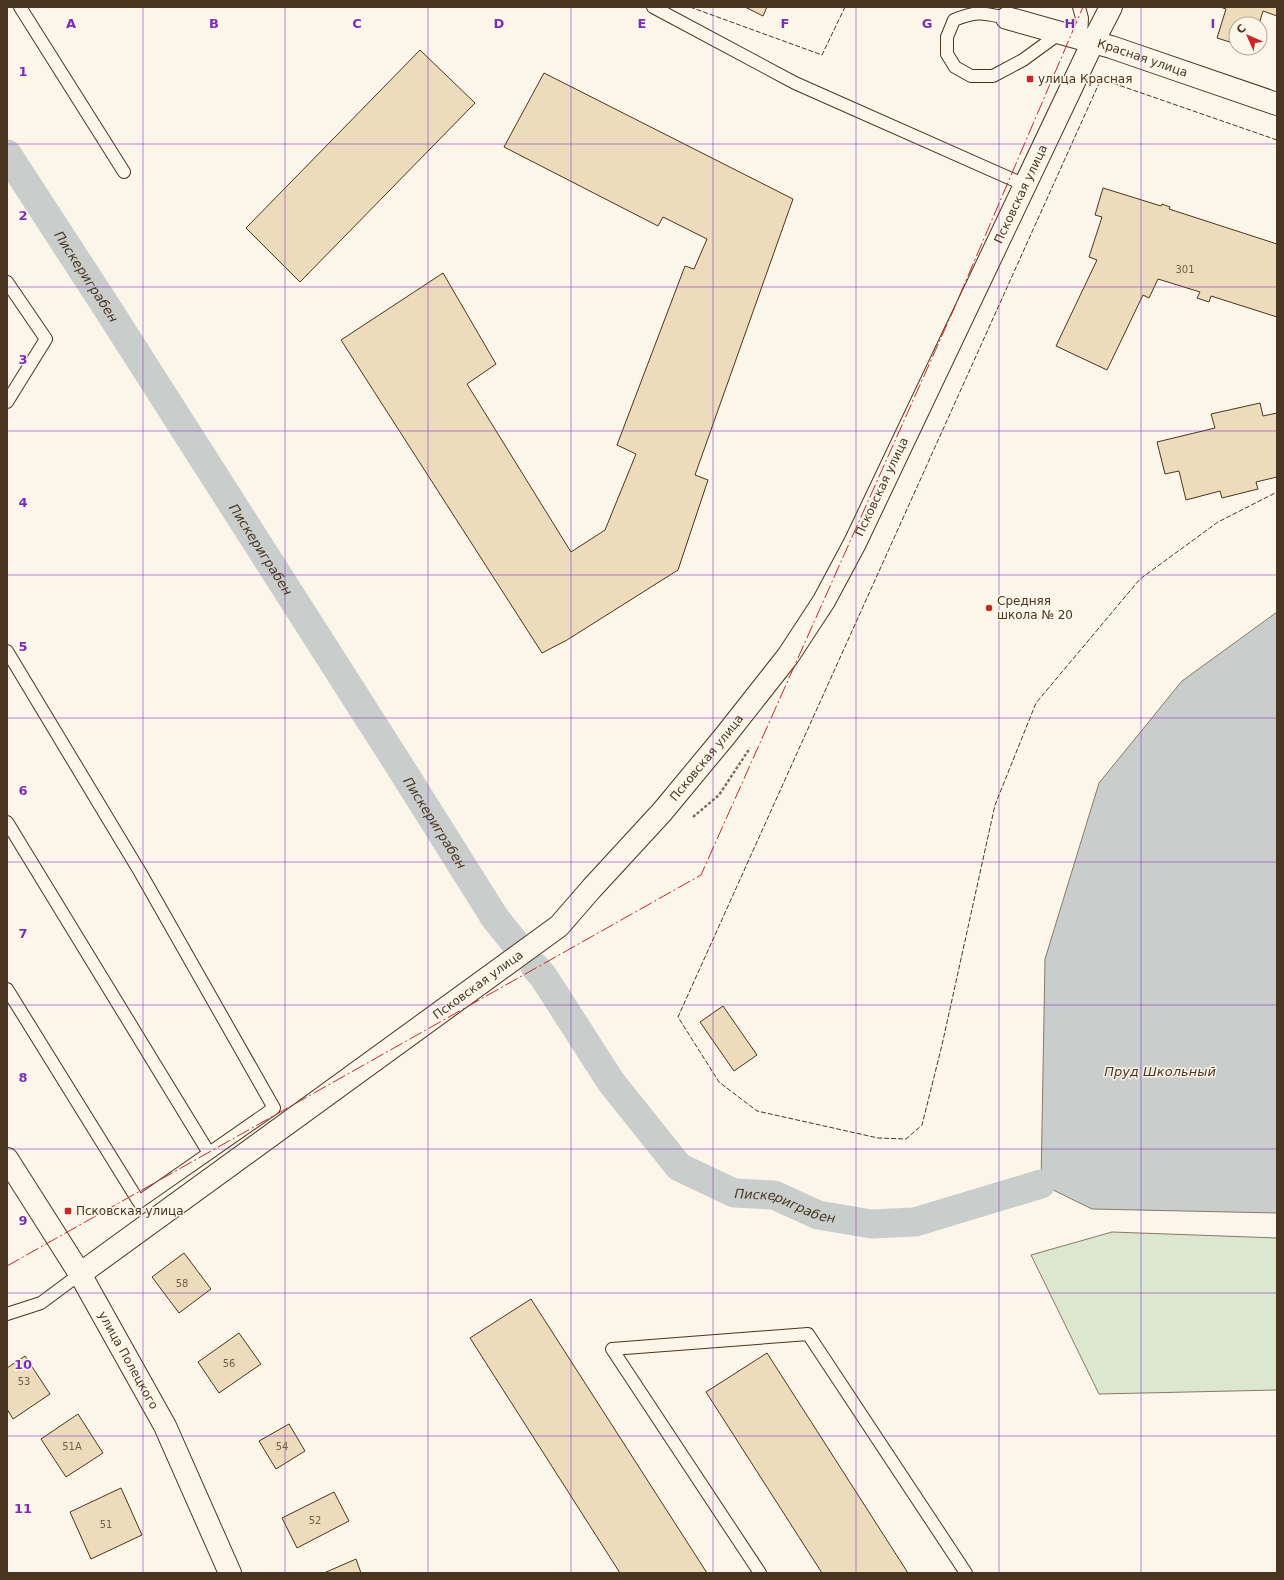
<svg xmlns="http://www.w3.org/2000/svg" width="1284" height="1580" font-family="'DejaVu Sans',sans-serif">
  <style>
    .green { fill: #dce7d0; stroke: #887966 }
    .water { fill: #c9cecd; stroke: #887966 }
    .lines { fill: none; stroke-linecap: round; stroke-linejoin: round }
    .canal { stroke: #c9cecd; stroke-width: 29 }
    .building { fill: #ecdcbc; stroke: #4a3520 }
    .service-casing { stroke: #4a3520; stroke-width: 14 }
    .minor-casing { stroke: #4a3520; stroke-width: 24 }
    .tertiary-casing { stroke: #4a3520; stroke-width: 24 }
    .path { stroke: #7f6f5c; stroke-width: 2.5; stroke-dasharray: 3 2; stroke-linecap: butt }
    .service { stroke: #fbf6e9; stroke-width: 12 }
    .minor { stroke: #fbf6e9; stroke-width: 22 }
    .tertiary { stroke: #fbf6e9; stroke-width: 22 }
    .fence { stroke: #4a3520; stroke-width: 1; stroke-dasharray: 5 2; stroke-linecap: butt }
    .power { stroke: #c62828; stroke-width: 1; stroke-dasharray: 14 3 2 3; stroke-linecap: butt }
    .grid { fill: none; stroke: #7b2cbf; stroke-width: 1; stroke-opacity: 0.55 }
    .poi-dot { fill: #c62828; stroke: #fbf6e9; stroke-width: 1.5 }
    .labels { text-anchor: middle; stroke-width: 3; stroke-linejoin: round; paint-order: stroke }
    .number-label { font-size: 10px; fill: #725f47 }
    .street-label { font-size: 12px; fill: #4a3520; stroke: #fbf6e9 }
    .poi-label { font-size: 12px; fill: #4a3520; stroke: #fbf6e9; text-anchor: start }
    .water-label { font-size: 13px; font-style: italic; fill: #4a3520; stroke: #fbf6e9 }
    .grid-label { font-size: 13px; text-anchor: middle; font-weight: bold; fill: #7b2cbf; stroke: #fbf6e9; stroke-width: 3; stroke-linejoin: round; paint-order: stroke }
  </style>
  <rect width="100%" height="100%" fill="#fbf6e9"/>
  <polygon class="green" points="1112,1232 1277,1238 1277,1390 1099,1394 1031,1255"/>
  <polygon class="water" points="1277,612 1277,1213 1092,1209 1041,1184 1045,959 1099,783 1182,681"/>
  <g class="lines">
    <g class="canal">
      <path id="s1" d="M7,154L104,303L397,762L495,918L515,943"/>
      <path id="s2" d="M535,967L543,976L611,1082L679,1167L734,1193L774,1195L818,1215L871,1224L915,1222L1041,1184"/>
    </g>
  </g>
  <g class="building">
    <polygon points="745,7 767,7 763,16"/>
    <polygon points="1220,7 1277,7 1277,16 1263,11 1259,24 1236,24 1236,44 1217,38 1226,9"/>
    <polygon points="420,50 475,103 300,282 246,228"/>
    <polygon points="544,73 793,199 695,475 708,480 678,570 567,640 542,653 341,340 443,273 496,364 467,384 571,552 605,530 636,454 617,445 685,266 694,269 707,239 663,217 658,226 504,147"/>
    <polygon points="1103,188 1161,206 1162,204 1170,207 1169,209 1277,244 1277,317 1211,296 1209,302 1197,298 1200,292 1158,279 1149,298 1143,295 1107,370 1056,346 1097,260 1089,257 1102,217 1095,215"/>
    <polygon points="1260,403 1263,416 1277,413 1277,477 1256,482 1258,489 1222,498 1220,491 1186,500 1179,471 1165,474 1157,442 1215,428 1211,414"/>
    <polygon points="723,1006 757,1055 734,1071 700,1022"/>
    <polygon points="184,1253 211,1289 179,1313 152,1277"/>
    <polygon points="531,1299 707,1573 620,1573 470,1338"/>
    <polygon points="239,1333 261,1364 219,1393 198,1362"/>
    <polygon points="767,1353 908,1573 822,1573 706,1392"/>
    <polygon points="25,1356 50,1394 13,1419 7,1409 7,1368"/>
    <polygon points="78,1414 103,1453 66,1477 41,1439"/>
    <polygon points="289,1424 305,1451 276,1469 259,1441"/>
    <polygon points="121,1488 142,1535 91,1559 70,1512"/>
    <polygon points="334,1492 349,1521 297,1548 282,1518"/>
    <polygon points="356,1559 361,1573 324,1573"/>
  </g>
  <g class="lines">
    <g class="service-casing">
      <g id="service">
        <polyline points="20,7 124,172"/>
        <polyline points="653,7 795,83 1025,185"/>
        <polyline points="1079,7 1082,18 1081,37"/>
        <path d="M1007,18C983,13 978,10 954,20L947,37V54L955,67L971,76H993L1023,60L1060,33"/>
        <polyline points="7,282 46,339 7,402"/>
        <polyline points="7,651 140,872 274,1108 139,1202 7,989"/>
        <polyline points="7,822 209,1153"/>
        <polyline points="7,1314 41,1303 80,1274"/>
        <polyline points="760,1573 612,1349 808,1334 966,1573"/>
      </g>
    </g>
    <g class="minor-casing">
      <g id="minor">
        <polyline points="1007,18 1093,42"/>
        <path id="s3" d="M80,1274L559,926L592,888L662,812L725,736L788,656L824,601L855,543L1093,42L1111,7"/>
      </g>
    </g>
    <g class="tertiary-casing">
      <g id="tertiary">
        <path id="s4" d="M1093,42L1111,47L1277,104"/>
        <path id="s5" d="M7,1159L80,1274L165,1426L230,1573"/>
      </g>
    </g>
    <polyline class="path" points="693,817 719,795 750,748"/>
    <use href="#service" class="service"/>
    <use href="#minor" class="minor"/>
    <use href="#tertiary" class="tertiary"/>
    <g class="fence">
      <polyline points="690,7 822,55 845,7"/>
      <polyline points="1277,140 1101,79 678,1017 719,1082 757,1111 878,1138 906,1139 922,1125 942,1045 995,805 1036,703 1140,579 1218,522 1277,492"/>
    </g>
    <polyline class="power" points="7,1266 701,875 953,311 1083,7"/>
  </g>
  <path class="grid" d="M143,7V1573M285,7V1573M428,7V1573M571,7V1573M713,7V1573M856,7V1573M999,7V1573M1141,7V1573M7,144H1277M7,287H1277M7,431H1277M7,575H1277M7,718H1277M7,862H1277M7,1005H1277M7,1149H1277M7,1293H1277M7,1436H1277"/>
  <g class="poi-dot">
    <rect x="1026" y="75" width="8" height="8" rx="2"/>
    <circle cx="989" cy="608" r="4"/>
    <rect x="64" y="1207" width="8" height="8" rx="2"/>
  </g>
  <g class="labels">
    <g class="number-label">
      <text x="1185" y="273">301</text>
      <text x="182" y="1287">58</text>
      <text x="229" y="1367">56</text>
      <text x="24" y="1385">53</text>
      <text x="72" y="1450">51А</text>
      <text x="282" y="1450">54</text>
      <text x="315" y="1524">52</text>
      <text x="106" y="1528">51</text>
    </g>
    <g class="street-label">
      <text dy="4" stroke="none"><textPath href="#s4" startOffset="52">Красная улица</textPath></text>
      <text dy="4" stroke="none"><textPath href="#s3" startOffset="1464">Псковская улица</textPath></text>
      <text dy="4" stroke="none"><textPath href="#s3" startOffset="1140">Псковская улица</textPath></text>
      <text dy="4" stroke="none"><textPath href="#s3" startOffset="816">Псковская улица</textPath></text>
      <text dy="4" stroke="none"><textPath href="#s3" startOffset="492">Псковская улица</textPath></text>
      <text dy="4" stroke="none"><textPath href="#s5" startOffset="235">улица Полецкого</textPath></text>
    </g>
    <g class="poi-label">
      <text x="1038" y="83">улица Красная</text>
      <text x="997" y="605">Средняя<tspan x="997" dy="14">школа № 20</tspan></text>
      <text x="76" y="1215">Псковская улица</text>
    </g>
    <g class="water-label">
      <text dy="5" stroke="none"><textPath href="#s1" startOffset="146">Пискериграбен</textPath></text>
      <text dy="5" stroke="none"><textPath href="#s1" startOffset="470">Пискериграбен</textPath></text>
      <text dy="5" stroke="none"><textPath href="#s1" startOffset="794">Пискериграбен</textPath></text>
      <text x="1160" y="1076">Пруд Школьный</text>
      <text dy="5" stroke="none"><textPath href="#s2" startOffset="361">Пискериграбен</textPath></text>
    </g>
  </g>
  <g class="grid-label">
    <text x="71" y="28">A</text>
    <text x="214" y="28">B</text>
    <text x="357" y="28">C</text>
    <text x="499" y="28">D</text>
    <text x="642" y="28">E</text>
    <text x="785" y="28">F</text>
    <text x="927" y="28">G</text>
    <text x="1070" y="28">H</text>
    <text x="1213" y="28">I</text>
    <text x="23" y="76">1</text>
    <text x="23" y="220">2</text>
    <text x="23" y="364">3</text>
    <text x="23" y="507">4</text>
    <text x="23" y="651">5</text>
    <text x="23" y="795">6</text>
    <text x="23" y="938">7</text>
    <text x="23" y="1082">8</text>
    <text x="23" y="1225">9</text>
    <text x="23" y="1369">10</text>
    <text x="23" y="1513">11</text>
  </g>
  <rect width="1284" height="1580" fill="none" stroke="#4a3520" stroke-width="16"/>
  <g transform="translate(1248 36) rotate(315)"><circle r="19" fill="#fbf6e9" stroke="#b4a999"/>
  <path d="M0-3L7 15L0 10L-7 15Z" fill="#c62828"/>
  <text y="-6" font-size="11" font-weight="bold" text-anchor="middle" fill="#4a3520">С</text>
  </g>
</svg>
